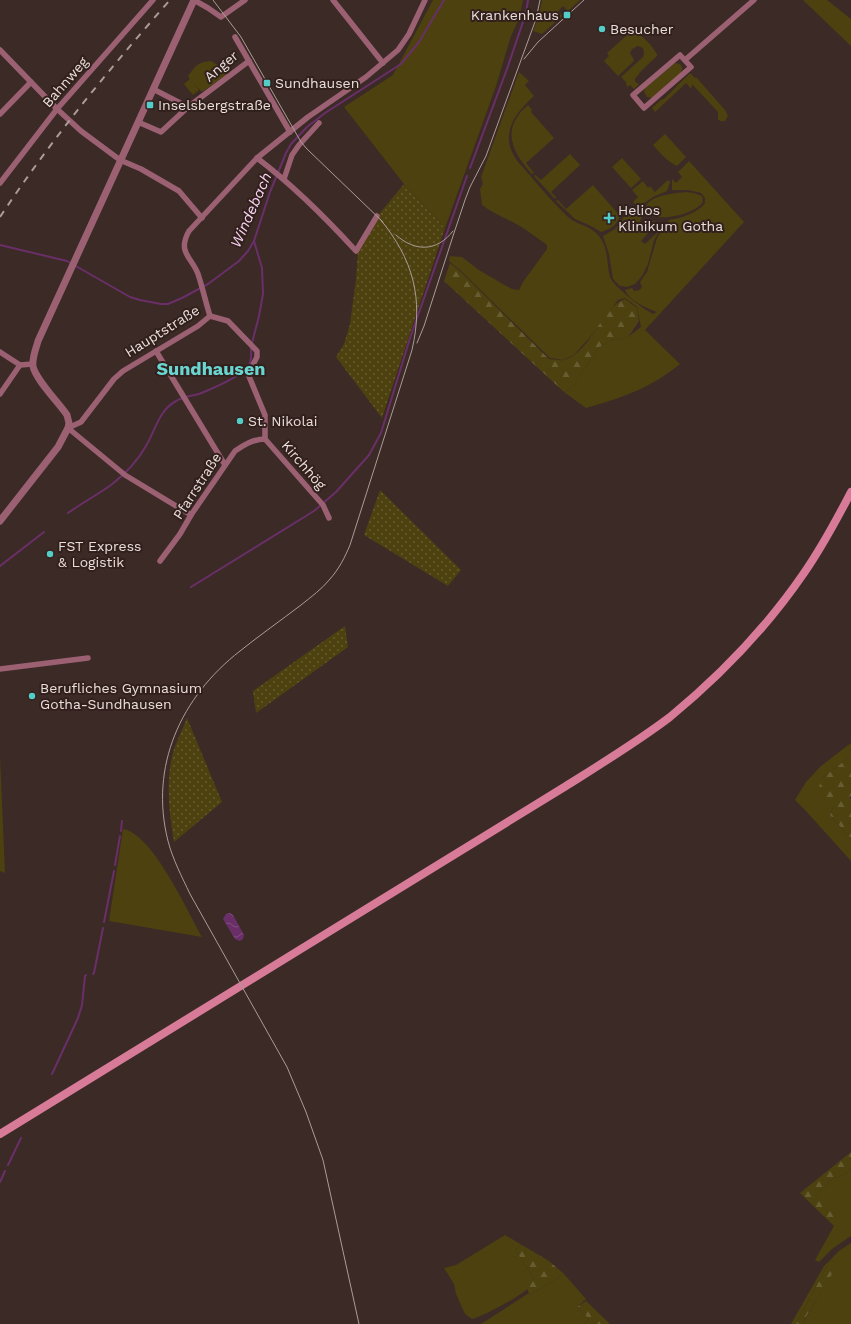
<svg xmlns="http://www.w3.org/2000/svg" width="851" height="1324" font-family="'Work Sans',sans-serif">
  <style>
    .green { fill: #4c410f }
    .forest { fill: url(#forest-firs) }
    .garden { fill: url(#garden-dots) }
    .water { fill: url(#water-waves) }
    .lines { fill: none; stroke-linecap: round; stroke-linejoin: round }
    .stream { stroke: #6a2f69; stroke-width: 2 }
    .minor { stroke: #9b6173; stroke-width: 5.5 }
    .tertiary { stroke: #9b6173; stroke-width: 7 }
    .secondary { stroke: #d77b99; stroke-width: 8 }
    .tram { stroke: #aa9c98; stroke-width: 1 }
    .rail { stroke: #aa9c98; stroke-width: 2; stroke-dasharray: 7 7; stroke-linecap: butt }
    .poi-dot { fill: #54cdc8; stroke: #32201c; stroke-width: 1.5 }
    .labels { text-anchor: middle; stroke-width: 4; stroke-linejoin: round; paint-order: stroke }
    .poi-label { font-size: 14px; fill: #eadedb; stroke: #32201c; text-anchor: start }
    .street-label { font-size: 14px; fill: #eadedb; stroke: #32201c }
    .water-label { font-size: 15px; font-style: italic; fill: #f9d5f6; stroke: #32201c }
    .district-label { font-size: 18px; font-weight: bold; fill: #6ad6d1; stroke: #32201c }
  </style>
  <defs>
    <pattern id="forest-firs" width="22" height="20" patternUnits="userSpaceOnUse"><rect width="22" height="20" fill="#4c410f"/><path d="M5 1l3.5 6h-7zM16 11l3.5 6h-7z" fill="#665c31"/></pattern>
    <pattern id="garden-dots" width="8" height="8" patternUnits="userSpaceOnUse"><rect width="8" height="8" fill="#4c410f"/><path d="M2 2h.1M6 6h.1" fill="none" stroke="#665c31" stroke-width="1.8" stroke-linecap="round"/></pattern>
    <pattern id="water-waves" width="16" height="10" patternUnits="userSpaceOnUse"><rect width="16" height="10" fill="#6a2f69"/><path d="M0 5q4-4 8 0t8 0" fill="none" stroke="#7f4d7e"/></pattern>
  </defs>
  <rect width="100%" height="100%" fill="#3c2a26"/>
  <g class="green">
    <polygon points="433,0 523,0 519,19 511,36 496,86 445,228 404,184 344,107 393,75"/>
    <polygon points="542,0 580,0 568,11 563,6 558,11 562,16 542,34 533,31 539,15"/>
    <polygon points="803,0 827,0 851,19 851,46"/>
    <polygon points="634,29 650,44 657,54 657,56 642,70 635,79 635,82 639,84 634,89 630,85 627,87 626,82 621,77 643,57 644,53 643,48 638,46 632,49 630,53 634,60 633,62 618,76 604,61 609,56 607,53"/>
    <path d="M211,61L218,65L223,64L231,72L202,92L194,84L199,90L193,95L184,84L190,79L188,76C196,66 197,62 211,61Z"/>
    <path d="M675,63C681,63 684,67 681,73L653,98L647,97L644,92L645,88Z"/>
    <path d="M519,72L529,81L525,85L534,96C513,115 498,137 519,163C535,181 551,201 568,217C577,225 589,225 597,234C609,246 606,261 610,277C613,286 643,309 653,314L657,312C647,308 629,301 625,290L632,288L634,291C638,291 640,290 642,287L640,282L647,272L657,238L669,220C681,218 698,213 705,203V198L701,193L688,190H672V179L676,183L682,177L678,172L689,161L744,222L645,330L680,364C649,389 624,397 586,408L564,392L572,388L598,348L610,341L628,337L641,327L637,307L625,298L618,300L591,336L574,355L563,360L550,358L462,272L449,261L450,256L462,257L479,270L508,287L512,289L519,290L523,282L547,249V245C541,241 535,236 529,232C515,221 496,216 482,205L480,189L483,184L481,177Z"/>
    <polygon points="690,73 695,78 696,77 725,110 728,116 725,121 720,121 718,119 718,112 693,85 692,85 691,89 686,83 655,112 652,108 661,100 664,99"/>
    <path d="M528,105L532,110L531,112L554,138L526,163L534,173L532,174C512,152 500,129 528,105Z"/>
    <path d="M665,134L686,157L677,166C668,162 660,153 653,145Z"/>
    <polygon points="570,154 580,165 551,192 556,197 555,199 534,176 535,175 541,180"/>
    <polygon points="622,158 641,179 631,188 612,167"/>
    <polygon points="668,180 670,182 667,191 653,197 643,204 636,205 633,202 638,197 632,190 643,181 648,188 650,186 655,192"/>
    <path d="M593,185L620,216C617,225 611,229 601,232L591,226L575,219L556,201L558,200L566,209Z"/>
    <path d="M686,192L694,193L702,196L703,202C696,214 660,222 648,214C646,212 645,209 646,206C651,195 676,193 686,192Z"/>
    <path d="M639,207H643L646,215C635,219 643,227 648,233L641,241L645,244L660,230L654,240L648,264L642,276L635,284L627,287L620,286L613,279L609,254L603,236L615,229L626,214Z"/>
    <polygon points="654,221 656,222 658,227 654,231 649,229 646,223 648,222"/>
    <polygon points="851,743 851,756 822,778 834,805 830,815 851,839 851,861 806,811 795,800 806,782 821,766"/>
    <polygon points="0,755 5,873 0,871"/>
    <path d="M123,829C152,833 188,912 202,937L109,921Z"/>
    <polygon points="851,1168 851,1236 832,1249 819,1262 815,1260 834,1226 836,1227 817,1195 832,1179 846,1174"/>
    <path d="M505,1235L522,1245L515,1250L534,1278C532,1281 530,1286 527,1289C521,1296 482,1317 472,1319L465,1314L456,1294L454,1284L444,1268L456,1265Z"/>
    <polygon points="851,1243 851,1324 805,1324 803,1323 837,1264 831,1259 796,1324 791,1324 824,1266 839,1251"/>
    <polygon points="564,1274 586,1299 577,1307 589,1319 584,1324 481,1324 529,1293 530,1295"/>
  </g>
  <g class="forest">
    <path d="M450,263L462,273L549,359C554,359 560,361 564,360C592,352 601,307 625,299L637,308L639,321L628,337L610,341L598,348L572,388L564,392L444,281Z"/>
    <polygon points="851,756 851,796 849,797 851,799 851,839 830,815 834,805 816,796 822,778"/>
    <polygon points="851,1152 851,1168 846,1174 832,1179 817,1195 840,1222 836,1228 800,1193"/>
    <polygon points="522,1245 549,1261 564,1274 530,1295 527,1289 534,1278 515,1250"/>
    <polygon points="831,1259 838,1264 803,1322 805,1324 796,1324"/>
    <polygon points="586,1301 610,1324 584,1324 589,1319 577,1307"/>
  </g>
  <g class="garden">
    <polygon points="404,184 445,228 382,418 336,357 344,344 350,324 356,279 358,251 380,213"/>
    <polygon points="380,490 461,570 448,586 364,535"/>
    <polygon points="345,626 348,647 256,713 253,691"/>
    <path d="M187,718L222,802L174,842C169,811 165,780 174,749C178,738 183,728 187,718Z"/>
  </g>
  <polygon class="water" points="230,913 233,915 244,935 243,939 240,941 235,939 223,919 226,914"/>
  <g class="lines">
    <g class="stream">
      <polyline points="470,168 507,69 526,13 528,0"/>
      <polyline points="0,245 67,261 130,297 140,300 161,304 168,304 182,298 208,284 239,261 248,251 254,241 270,192 286,153 291,144 307,127 325,113 401,64 419,42 444,0"/>
      <polyline points="252,343 259,316 263,294 262,268 254,241"/>
      <path d="M68,513C82,503 97,495 111,485C124,475 138,460 146,446C155,431 159,410 176,401C183,397 191,396 199,394C211,389 242,377 249,365C252,360 251,354 251,348"/>
      <polyline points="0,566 44,532"/>
      <polyline points="191,587 314,511 336,492 369,455 381,433 410,338 467,176"/>
      <polyline points="121,831 122,821"/>
      <polyline points="115,865 120,836"/>
      <polyline points="104,922 114,871"/>
      <polyline points="93,974 94,973 103,928"/>
      <polyline points="52,1074 78,1018 82,1005 85,976 86,975"/>
      <polyline points="8,1165 21,1138"/>
      <polyline points="0,1182 5,1171"/>
    </g>
    <g class="minor">
      <polyline points="194,0 208,8 221,17 245,0"/>
      <polyline points="333,0 383,63"/>
      <polyline points="235,37 290,132"/>
      <polyline points="0,50 57,109 81,131 120,160 141,169 179,191 202,218"/>
      <polygon points="680,55 691,67 644,108 633,95"/>
      <polyline points="685,60 754,0"/>
      <polyline points="153,89 188,107"/>
      <polyline points="0,114 31,82"/>
      <polyline points="138,122 161,132 188,107 249,61"/>
      <path d="M257,158C294,186 325,217 356,251L377,216"/>
      <polyline points="284,179 292,155 299,145 319,123"/>
      <polyline points="0,183 57,109 153,0"/>
      <path d="M210,316C206,303 203,290 199,277C194,258 176,254 189,231L257,158L308,117L366,77L398,50L409,34L425,0"/>
      <polyline points="210,316 228,321 257,351 257,357 248,374 265,415 265,439 323,505 329,518"/>
      <polyline points="156,351 225,465"/>
      <polyline points="0,352 20,365 33,364"/>
      <polyline points="0,394 20,365"/>
      <polyline points="191,515 125,475 68,428 81,422 114,379 123,371 198,326 210,316"/>
      <path d="M160,561L180,534L191,515L235,451C244,445 253,439 265,439"/>
      <polyline points="0,669 88,658"/>
    </g>
    <path class="tertiary" d="M0,521L58,447L68,428L69,423L67,415C59,403 35,379 33,366C32,357 36,349 38,341L194,0"/>
    <path class="secondary" d="M0,1134L566,786C601,764 637,742 670,717C721,675 767,627 804,573C822,547 837,519 851,492"/>
    <g class="tram">
      <polyline points="213,0 241,37 301,142 307,149 383,222"/>
      <polyline points="524,59 538,42 584,0"/>
      <path d="M396,235C415,252 437,252 453,231"/>
      <polyline points="417,343 424,326 453,236 465,200 470,187 486,156 536,19 540,0"/>
      <path d="M359,1324L323,1160L306,1112L287,1067L190,894C182,877 173,860 168,841C149,766 181,697 240,651C260,635 280,621 301,605C311,597 322,589 330,579C339,569 345,557 350,545L412,350C424,298 413,259 380,219"/>
    </g>
    <path class="rail" d="M0,217C51,140 109,69 170,0"/>
  </g>
  <g class="poi-dot">
    <rect x="563" y="11" width="8" height="8" rx="2"/>
    <circle cx="602" cy="29" r="4"/>
    <rect x="263" y="79" width="8" height="8" rx="2"/>
    <rect x="146" y="101" width="8" height="8" rx="2"/>
    <path d="M607 212h4v4h4v4h-4v4h-4v-4h-4v-4h4z"/>
    <circle cx="240" cy="421" r="4"/>
    <circle cx="50" cy="554" r="4"/>
    <circle cx="32" cy="696" r="4"/>
  </g>
  <g class="labels">
    <g class="poi-label">
      <text x="559" y="20" text-anchor="end">Krankenhaus</text>
      <text x="610" y="34">Besucher</text>
      <text x="275" y="88">Sundhausen</text>
      <text x="158" y="110">Inselsbergstraße</text>
      <text x="618" y="215">Helios<tspan x="618" dy="16">Klinikum Gotha</tspan></text>
      <text x="248" y="426">St. Nikolai</text>
      <text x="58" y="551">FST Express<tspan x="58" dy="16">&amp; Logistik</tspan></text>
      <text x="40" y="693">Berufliches Gymnasium<tspan x="40" dy="16">Gotha-Sundhausen</tspan></text>
    </g>
    <g class="street-label">
      <text transform="translate(221 66) rotate(-40)" y="5">Anger</text>
      <text transform="translate(65 82) rotate(-49)" y="5">Bahnweg</text>
      <text transform="translate(162 331) rotate(-32)" y="5">Hauptstraße</text>
      <text transform="translate(304 465) rotate(49)" y="5">Kirchhög</text>
      <text transform="translate(197 486) rotate(-57)" y="5">Pfarrstraße</text>
    </g>
    <g class="water-label">
      <text transform="translate(251 210) rotate(-66)" y="5">Windebach</text>
    </g>
    <g class="district-label">
      <text x="211" y="375">Sundhausen</text>
    </g>
  </g>
</svg>
